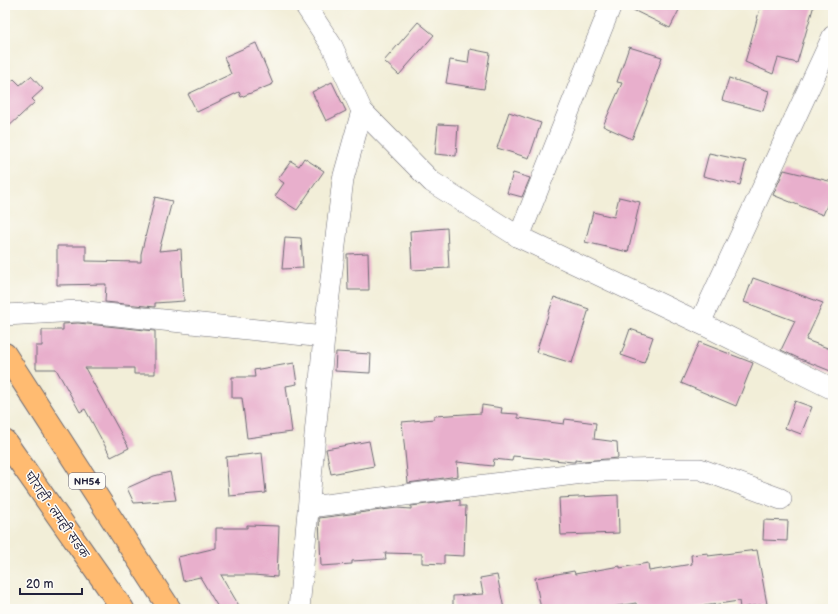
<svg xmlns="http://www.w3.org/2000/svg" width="838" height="614" font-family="'Balsamiq Sans','Playpen Sans Deva',sans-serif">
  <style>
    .building { fill: #e8afcc }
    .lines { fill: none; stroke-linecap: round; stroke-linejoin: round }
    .minor-casing { stroke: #6b6972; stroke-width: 22 }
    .primary-casing { stroke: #6b6972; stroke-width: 24 }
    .minor { stroke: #fff; stroke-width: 21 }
    .primary { stroke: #ffbb71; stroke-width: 22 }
    .labels { text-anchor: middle; stroke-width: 3; stroke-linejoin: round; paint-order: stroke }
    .shield { fill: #fdfcf7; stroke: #646373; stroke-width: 1 }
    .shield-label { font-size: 10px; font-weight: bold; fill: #22223b }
    .street-label { font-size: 11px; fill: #22223b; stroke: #fdfcf7 }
  </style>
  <rect width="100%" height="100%" fill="#fdfcf7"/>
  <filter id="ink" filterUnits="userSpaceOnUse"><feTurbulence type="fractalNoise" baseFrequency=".025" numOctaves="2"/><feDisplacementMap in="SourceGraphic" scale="8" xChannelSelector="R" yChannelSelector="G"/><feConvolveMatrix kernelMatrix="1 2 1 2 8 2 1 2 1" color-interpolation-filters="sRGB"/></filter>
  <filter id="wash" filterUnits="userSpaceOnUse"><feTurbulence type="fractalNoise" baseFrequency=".012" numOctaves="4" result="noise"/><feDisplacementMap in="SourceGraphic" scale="16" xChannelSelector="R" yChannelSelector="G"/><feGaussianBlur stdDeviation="0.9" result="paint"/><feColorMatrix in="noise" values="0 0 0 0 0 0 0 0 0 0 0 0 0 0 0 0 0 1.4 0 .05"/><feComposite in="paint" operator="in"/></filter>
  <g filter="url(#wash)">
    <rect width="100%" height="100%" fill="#f2eed8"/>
    <g id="blocks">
      <g class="building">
        <polygon points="623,5 667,5 679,10 670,28"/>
        <polygon points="761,5 814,5 797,63 778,58 773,74 745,62"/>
        <polygon points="418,22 434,35 399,75 384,61"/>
        <polygon points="256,43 273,84 241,97 239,92 197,112 188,94 231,74 224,57"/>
        <polygon points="629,47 662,57 646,105 632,139 603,126 622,83 617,82"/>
        <polygon points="470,49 490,53 484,89 446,83 450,60 468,63"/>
        <polygon points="31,76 43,89 32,99 35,102 5,130 5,87 14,79 20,85"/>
        <polygon points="729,78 769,91 763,111 722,100"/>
        <polygon points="332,82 346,111 326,121 312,92"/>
        <polygon points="509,112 541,123 529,158 497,148"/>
        <polygon points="438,124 458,125 456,156 435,154"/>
        <polygon points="709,153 746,161 740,185 703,176"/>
        <polygon points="304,158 324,171 297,210 275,196 284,183 278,179 291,161 299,166"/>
        <polygon points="784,170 833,182 833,191 823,215 773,195"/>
        <polygon points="513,173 530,178 522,197 507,193"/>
        <polygon points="155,197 172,201 159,251 181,249 184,301 155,303 155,307 105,302 106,284 57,285 57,246 86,246 86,261 141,262 141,254"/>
        <polygon points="619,197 640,202 628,252 585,242 593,212 614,217"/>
        <polygon points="447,228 449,268 412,270 410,231"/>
        <polygon points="285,237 301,238 303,268 282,269"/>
        <polygon points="368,253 369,290 348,290 347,254"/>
        <polygon points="753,278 823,303 806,340 833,350 833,372 798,358 781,350 795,321 744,302"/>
        <polygon points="554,297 589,309 572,363 536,352"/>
        <polygon points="78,323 155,331 155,374 134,374 134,368 85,368 129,448 111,457 85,409 80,412 56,369 36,369 36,346 42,346 42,330 63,330 63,324"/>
        <polygon points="630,329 653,337 644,363 621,355"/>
        <polygon points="699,342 753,363 736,406 681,383"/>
        <polygon points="336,352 371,354 370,373 335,371"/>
        <polygon points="294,363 297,384 286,386 292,432 247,438 242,398 232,398 232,377 255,377 254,370"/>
        <polygon points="795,401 812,407 801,434 785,428"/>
        <polygon points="482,405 502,408 501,413 518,414 518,418 564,424 565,419 596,423 594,439 617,442 618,458 583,461 575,460 575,462 573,462 513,456 512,461 494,459 493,466 457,462 458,476 408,483 402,422 434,419 434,416 481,413"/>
        <polygon points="369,441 374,466 331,474 326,449"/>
        <polygon points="262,453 266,493 229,496 226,457"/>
        <polygon points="170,472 176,500 134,503 127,488 154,476"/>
        <polygon points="618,495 619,533 561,535 559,498"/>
        <polygon points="460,500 460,506 466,506 464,556 444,555 444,564 422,563 422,554 385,553 386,559 352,561 352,564 321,566 319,518 397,508 411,509 411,506"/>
        <polygon points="764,520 788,521 787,541 763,540"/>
        <polygon points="247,525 279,526 277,577 253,575 221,575 241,609 219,609 200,577 183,581 178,557 216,548 216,528 247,528"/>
        <polygon points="757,550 767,604 740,608 739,601 683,609 637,609 636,603 600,609 541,609 535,578 574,571 575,574 620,566 620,568 648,563 649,571 692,564 691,555 708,553 708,556"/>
        <polygon points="497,575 504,609 453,609 453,596 483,594 480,578"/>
      </g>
    </g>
  </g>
  <g filter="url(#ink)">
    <use href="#blocks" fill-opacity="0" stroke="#6b6972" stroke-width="1"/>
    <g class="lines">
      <g class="minor-casing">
        <g id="minor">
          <polyline points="305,5 332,46 362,111 432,182 519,237 700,323 833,389"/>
          <polyline points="519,237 611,5"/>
          <polyline points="5,315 78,311 324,337"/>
          <polyline points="700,323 833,36"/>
          <polyline points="309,507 599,471 663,469 700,469 781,499"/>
          <polyline points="299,609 324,337 343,179 362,111"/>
        </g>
      </g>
      <g class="primary-casing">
        <g id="primary">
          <polyline points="5,354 170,609"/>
          <polyline points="5,441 123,609"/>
        </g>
      </g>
      <use href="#minor" class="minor"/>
      <use href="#primary" class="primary"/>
    </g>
  </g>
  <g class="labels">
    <rect class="shield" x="69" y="473" width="36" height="16" rx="3"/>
    <g class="shield-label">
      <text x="87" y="485">NH54</text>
    </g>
    <g class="street-label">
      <text transform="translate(57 515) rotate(55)" y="4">घोराही - लमही सडक</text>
    </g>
  </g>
  <rect width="838" height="614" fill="none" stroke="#fdfcf7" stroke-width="20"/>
  <path d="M20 588v6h62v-6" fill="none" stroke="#22223b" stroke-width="2"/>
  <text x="26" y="588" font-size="12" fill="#22223b" stroke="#fdfcf7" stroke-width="3" paint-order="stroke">20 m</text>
</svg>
